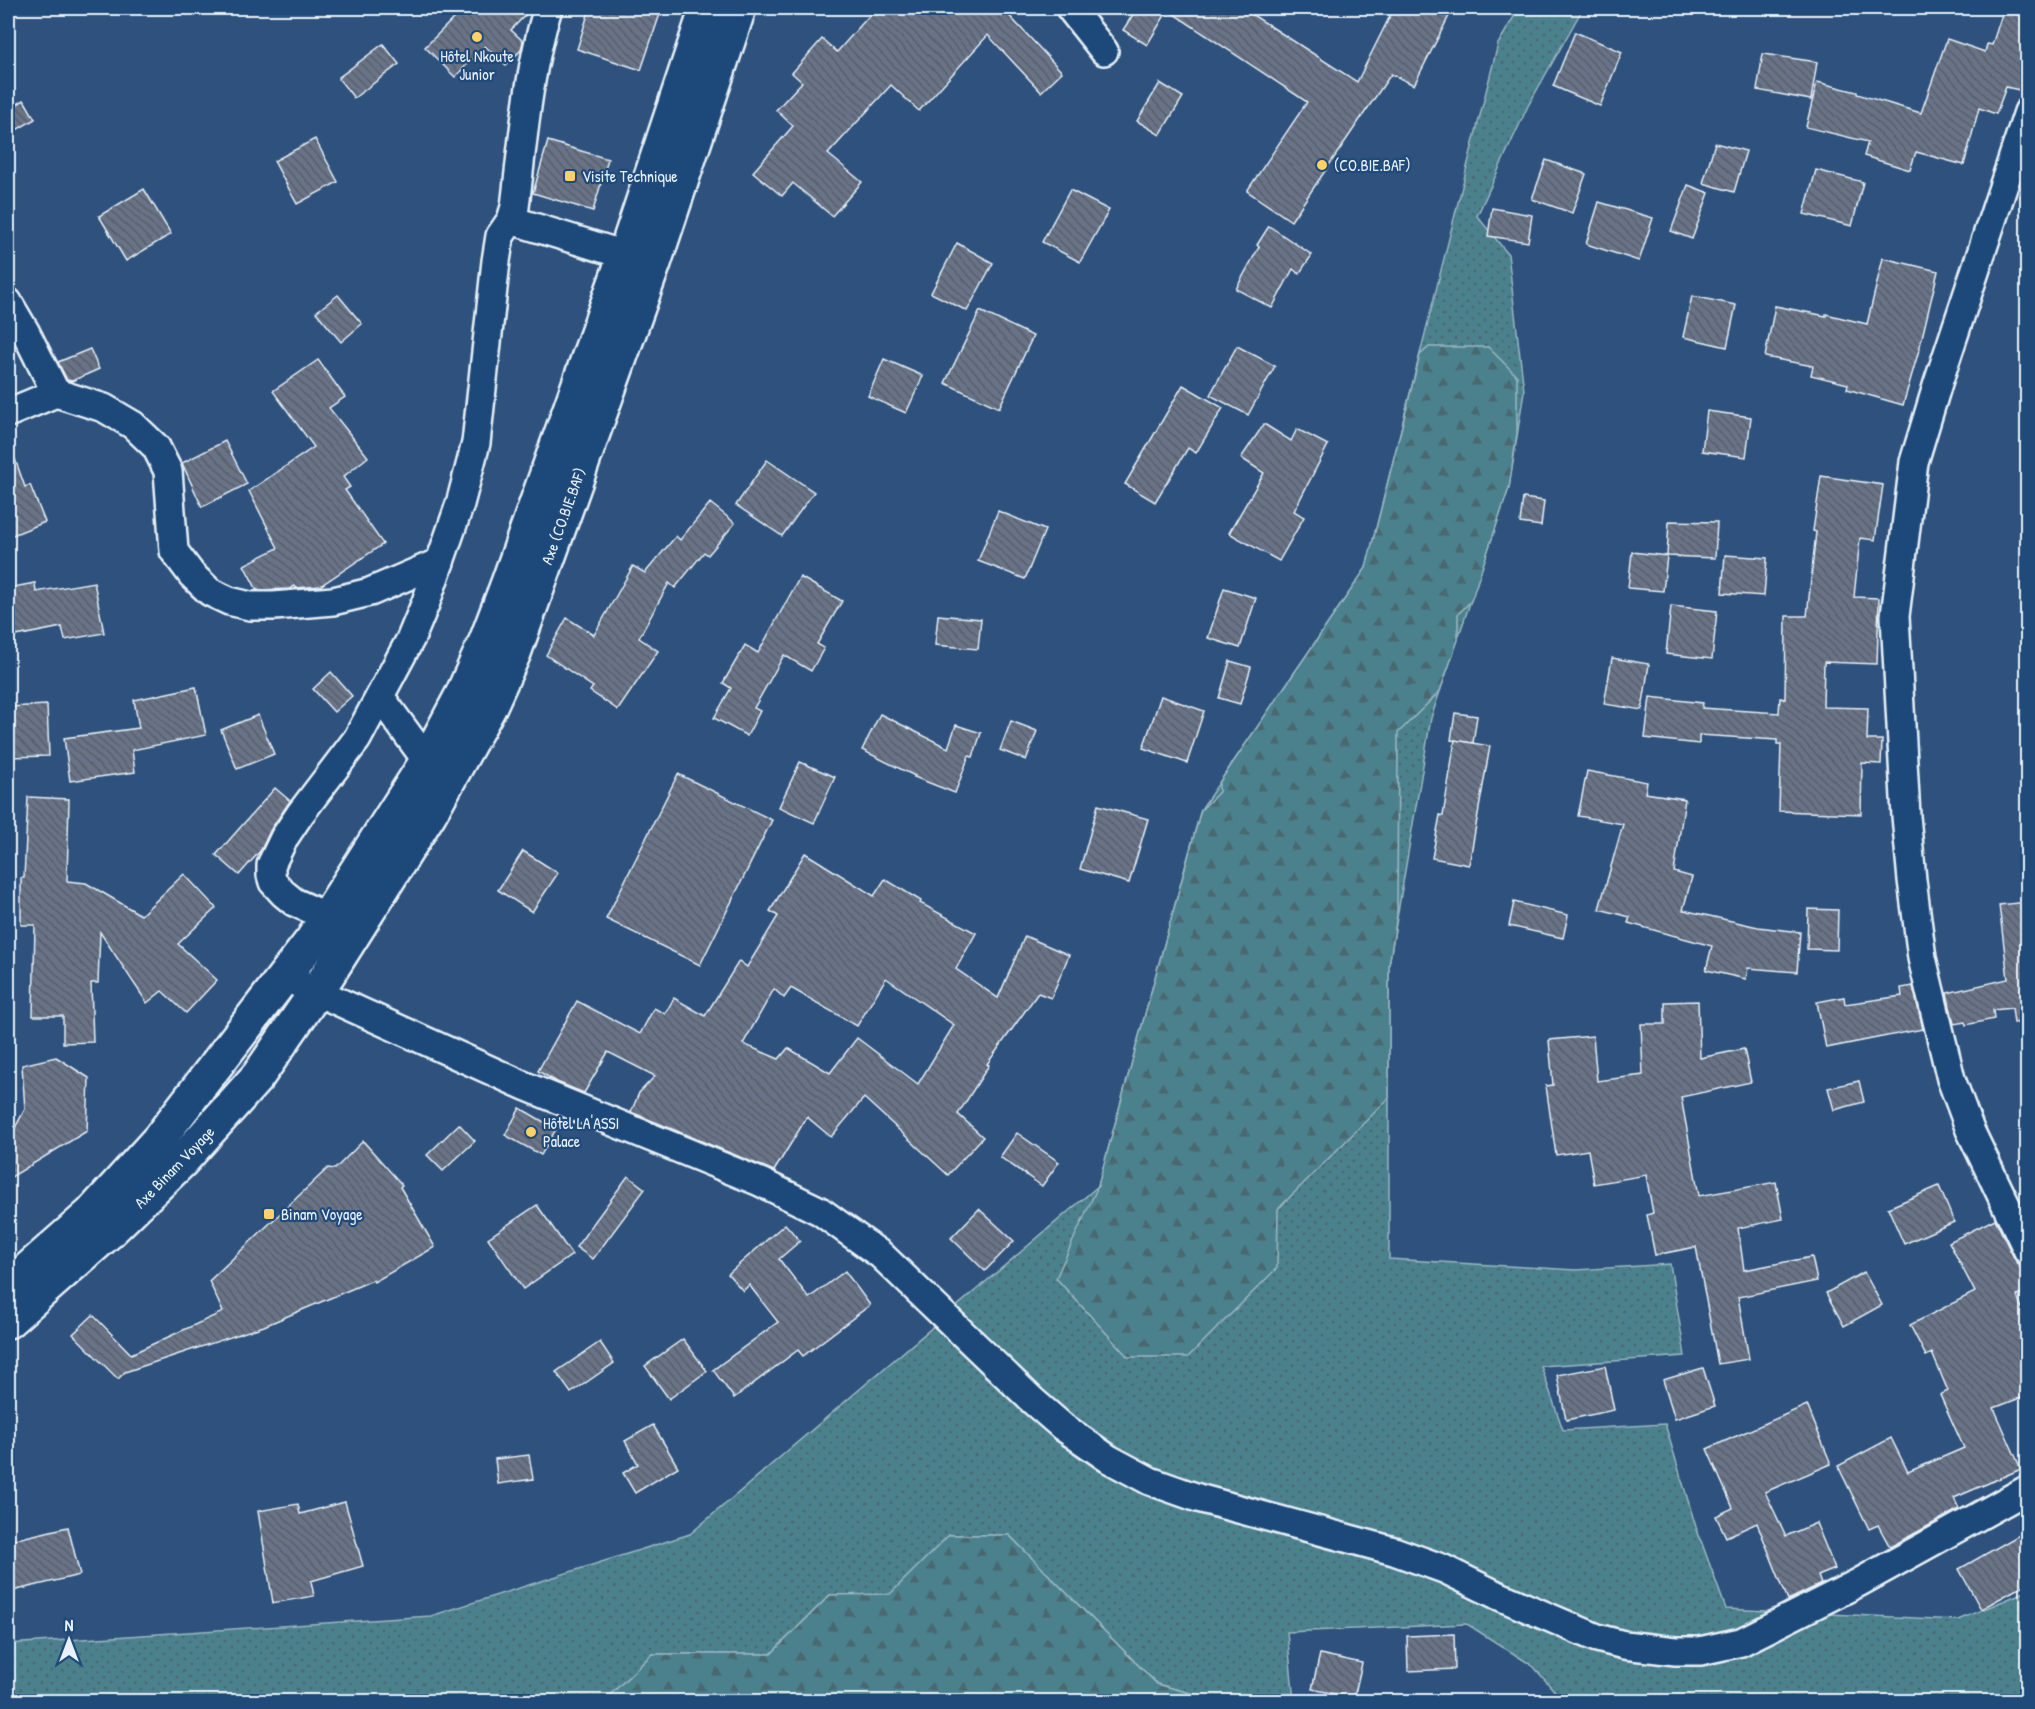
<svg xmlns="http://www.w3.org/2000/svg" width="2035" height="1709" font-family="'Patrick Hand',sans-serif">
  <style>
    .grass { fill: url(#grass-dots); stroke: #9ab8c2; stroke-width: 1.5 }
    .forest { fill: url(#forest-firs); stroke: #9ab8c2; stroke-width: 1.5 }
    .building { fill: url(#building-back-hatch); stroke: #e8f1f8; stroke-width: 1.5; fill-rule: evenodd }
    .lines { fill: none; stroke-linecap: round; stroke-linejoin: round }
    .minor-casing { stroke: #e8f1f8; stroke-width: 32 }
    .highway-casing { stroke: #e8f1f8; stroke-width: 38 }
    .minor { stroke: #1f4a7a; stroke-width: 27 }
    .highway { stroke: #1f4a7a; stroke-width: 33 }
    .poi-dot { fill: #ffd166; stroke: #1f4a7a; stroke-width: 2 }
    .labels { text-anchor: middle; stroke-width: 4.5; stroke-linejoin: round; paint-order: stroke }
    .poi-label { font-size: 16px; fill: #e8f1f8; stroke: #1f4a7a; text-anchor: start }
    .street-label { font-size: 16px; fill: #e8f1f8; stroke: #1f4a7a }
  </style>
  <defs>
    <pattern id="grass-dots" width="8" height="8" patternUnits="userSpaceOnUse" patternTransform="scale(1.5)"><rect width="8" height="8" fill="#4c808d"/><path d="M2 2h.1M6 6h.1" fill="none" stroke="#49676f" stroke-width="1.8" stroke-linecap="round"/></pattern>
    <pattern id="forest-firs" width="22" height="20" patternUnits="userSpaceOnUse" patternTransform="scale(1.5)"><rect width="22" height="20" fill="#4c808d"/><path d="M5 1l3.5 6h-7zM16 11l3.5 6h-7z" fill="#49676f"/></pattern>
    <pattern id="building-back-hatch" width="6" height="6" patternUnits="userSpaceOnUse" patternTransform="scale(1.5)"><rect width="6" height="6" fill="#697388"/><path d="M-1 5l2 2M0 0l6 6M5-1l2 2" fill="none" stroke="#585e69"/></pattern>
  </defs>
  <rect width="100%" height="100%" fill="#2e527d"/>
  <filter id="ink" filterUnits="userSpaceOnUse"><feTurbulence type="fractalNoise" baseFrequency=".0167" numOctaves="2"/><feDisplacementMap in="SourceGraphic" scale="12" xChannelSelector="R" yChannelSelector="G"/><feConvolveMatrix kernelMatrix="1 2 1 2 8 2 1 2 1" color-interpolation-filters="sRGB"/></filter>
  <g filter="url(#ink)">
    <polygon class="grass" points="1519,8 1583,8 1528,106 1477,216 1508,254 1524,391 1509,488 1431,718 1389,965 1389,1259 1576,1270 1670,1264 1685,1356 1541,1366 1563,1430 1665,1424 1696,1527 1726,1609 1958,1620 2027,1591 2027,1701 1563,1701 1533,1666 1467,1624 1287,1632 1294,1701 1219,1701 1157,1684 1009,1535 950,1535 890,1595 830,1595 771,1654 652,1654 604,1701 8,1702 8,1644 431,1616 690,1534 1098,1186 1201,809 1366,568 1498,44"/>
    <g class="forest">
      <polygon points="1429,347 1488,347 1517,376 1517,433 1509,488 1471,601 1458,614 1458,640 1440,691 1398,733 1397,915 1389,965 1389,1098 1278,1209 1277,1268 1188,1357 1128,1357 1056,1278 1098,1186 1201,810 1219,792 1219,783 1366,568 1420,355"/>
      <polygon points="949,1535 1009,1535 1157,1684 1219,1701 604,1701 652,1654 771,1654 830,1595 890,1594"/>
    </g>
    <g class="building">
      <polygon points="464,8 532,8 511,30 523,41 521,50 506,65 485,46 455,77 425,47"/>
      <polygon points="590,8 662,8 641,70 577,49"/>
      <polygon points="876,8 1002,8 1062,72 1041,92 988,35 919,111 891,85 828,154 862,182 832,216 793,183 782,196 753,172 793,126 776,110 802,82 792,73 822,39 837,52"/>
      <polygon points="1137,8 1242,8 1357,82 1394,8 1453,8 1414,85 1391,74 1291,221 1247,191 1307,102 1168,10 1147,45 1123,30"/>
      <polygon points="2004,8 2028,8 2028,92 2006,87 1996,114 1979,108 1964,165 1916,152 1910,170 1864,156 1868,142 1806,127 1817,82 1857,92 1857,94 1921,113 1947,39 1985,52 1987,44 1992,45"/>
      <polygon points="1575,32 1622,52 1600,106 1553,86"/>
      <polygon points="383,44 399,64 354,98 338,78"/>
      <polygon points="1763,54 1817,62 1811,100 1757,90"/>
      <polygon points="1160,83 1183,97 1160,135 1137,121"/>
      <polygon points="24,100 35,119 8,135 8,110"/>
      <polygon points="315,139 338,182 297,204 274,161"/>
      <polygon points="548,141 608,159 593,211 533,193"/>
      <polygon points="1715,143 1746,151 1734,192 1703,183"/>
      <polygon points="1546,160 1586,174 1572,213 1532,199"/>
      <polygon points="1816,170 1863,182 1852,226 1804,214"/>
      <polygon points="1688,185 1709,193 1692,239 1671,231"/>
      <polygon points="144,189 171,234 126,261 99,216"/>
      <polygon points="1070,190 1109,210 1080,262 1042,242"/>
      <polygon points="1599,202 1653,218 1639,261 1586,244"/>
      <polygon points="1492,208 1532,215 1528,242 1488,236"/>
      <polygon points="1269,226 1312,255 1299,274 1293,269 1272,308 1236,289 1259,247 1257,245"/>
      <polygon points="957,243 993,263 967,311 931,293"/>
      <polygon points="1883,258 1938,271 1919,350 1903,405 1847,389 1848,384 1811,375 1813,366 1765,357 1775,306 1826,316 1826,314 1867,324"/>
      <polygon points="338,295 362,324 341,342 316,312"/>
      <polygon points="1692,296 1736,305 1727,347 1683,337"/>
      <polygon points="980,311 1033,336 999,408 945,383"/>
      <polygon points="1237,346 1275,366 1248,415 1210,395"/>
      <polygon points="90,349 99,369 72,381 67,380 58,362"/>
      <polygon points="884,359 923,376 906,413 868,396"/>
      <polygon points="318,360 345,397 329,408 368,457 343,477 350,487 345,490 383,544 320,586 296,588 295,586 289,589 257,590 244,565 278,548 249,491 314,447 273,391"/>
      <polygon points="1183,385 1223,408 1196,453 1188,448 1155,502 1125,484"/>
      <polygon points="1707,411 1751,417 1746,457 1702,451"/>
      <polygon points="1264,424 1291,441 1297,429 1328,445 1294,511 1304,517 1279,561 1229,533 1264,473 1241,458"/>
      <polygon points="225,441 247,484 202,507 182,463"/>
      <polygon points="8,445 10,445 25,487 30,485 45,522 8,537"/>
      <polygon points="767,460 814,492 782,536 736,505"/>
      <polygon points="1821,476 1883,485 1875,540 1860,538 1854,597 1879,598 1877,664 1824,662 1823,707 1868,708 1867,740 1882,740 1881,764 1862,763 1861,814 1779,811 1781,744 1777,744 1777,740 1699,735 1699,744 1645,738 1650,697 1703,703 1702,708 1779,713 1780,698 1785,699 1786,616 1807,616 1816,532 1813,531"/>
      <polygon points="1523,498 1544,501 1541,526 1520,523"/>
      <polygon points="710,503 735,523 708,555 704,552 675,588 669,583 639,638 658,651 618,710 590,691 593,687 546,655 567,618 594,635 633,566 645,573 676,536 680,540"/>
      <polygon points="998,511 1045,530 1025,579 978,561"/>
      <polygon points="1669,521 1717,522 1715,558 1667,556"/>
      <polygon points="1632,552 1667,556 1663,591 1628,588"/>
      <polygon points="1725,555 1767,558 1764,596 1722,593"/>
      <polygon points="800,577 842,601 817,644 824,648 811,671 784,655 754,708 760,711 747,736 714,718 731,688 723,683 745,645 758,653"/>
      <polygon points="94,582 104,633 65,640 62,627 11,637 8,620 8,588 35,583 36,592"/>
      <polygon points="1224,588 1256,598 1240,648 1208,638"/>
      <polygon points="1671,606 1717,611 1712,659 1666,654"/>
      <polygon points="938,615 981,619 978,649 935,645"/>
      <polygon points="1612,658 1649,664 1642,710 1604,704"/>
      <polygon points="1230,661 1251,667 1240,704 1219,698"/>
      <polygon points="331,672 352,696 334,712 313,689"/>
      <polygon points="196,687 206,735 132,750 135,772 70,781 64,738 139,728 134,700"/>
      <polygon points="1161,696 1204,711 1187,763 1143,748"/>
      <polygon points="47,705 49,756 8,757 8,707"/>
      <polygon points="1455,713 1477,716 1473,743 1451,740"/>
      <polygon points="880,714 948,748 956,725 981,733 973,757 969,756 955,793 914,777 915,776 862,750"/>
      <polygon points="258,715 274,754 237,769 221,730"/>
      <polygon points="1011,721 1037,731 1026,760 1000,750"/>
      <polygon points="1455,740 1490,746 1469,865 1432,858 1440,815 1443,816"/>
      <polygon points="800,762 835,777 814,823 779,807"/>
      <polygon points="1587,771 1647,782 1645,793 1685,799 1674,872 1692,877 1683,910 1758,927 1800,932 1797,972 1748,968 1746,979 1706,970 1712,946 1628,923 1630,917 1599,909 1623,824 1578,816"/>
      <polygon points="678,774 772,820 700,965 606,919"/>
      <polygon points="275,788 290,801 271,829 261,850 239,875 216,855"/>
      <polygon points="28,797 69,799 67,881 86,883 141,915 184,874 216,908 178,944 217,980 186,1013 162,991 147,1003 100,932 98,983 91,983 93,1042 63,1043 63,1016 33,1016 35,925 21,925 21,878 24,878"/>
      <polygon points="1098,805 1148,819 1129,883 1080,869"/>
      <polygon points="523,851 558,873 532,912 498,890"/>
      <path d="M805,853L874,896L885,879L921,901L920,903L976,933L956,969L998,998L1025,936L1069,955L1051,998L1038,993L987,1064L989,1065L958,1114L983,1137L948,1175L864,1098L831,1137L807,1117L774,1171L631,1112L639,1093L655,1076L608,1052L584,1093L557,1082L538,1071L577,1001L640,1034L654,1008L665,1014L674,998L705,1016L739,961L747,967L778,916L770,911ZM886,978L954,1025L918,1084L857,1038L830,1073L788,1048L779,1059L743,1044L774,989L784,998L791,988L857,1026Z"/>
      <polygon points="1514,902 1568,915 1563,938 1509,926"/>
      <polygon points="2028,902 2028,1022 2014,1023 2012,1008 1993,1010 1994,1019 1966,1025 1965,1022 1954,1024 1947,993 2008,979 1999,905"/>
      <polygon points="1808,909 1838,910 1837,950 1807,949"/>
      <polygon points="1913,986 1923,1029 1826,1048 1817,1002 1844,997 1845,1004 1902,996 1901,988"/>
      <polygon points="1698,1001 1700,1058 1744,1049 1751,1082 1681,1097 1699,1196 1776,1182 1783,1219 1738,1228 1744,1270 1812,1257 1817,1281 1738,1297 1749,1359 1718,1364 1696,1247 1655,1255 1647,1215 1653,1213 1646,1175 1594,1184 1588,1150 1556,1155 1546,1086 1553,1085 1549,1040 1593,1036 1597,1081 1643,1075 1641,1024 1665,1024 1665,1002"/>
      <polygon points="56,1057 89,1078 87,1131 8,1179 8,1141 25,1109 22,1065"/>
      <polygon points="1859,1081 1864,1102 1834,1110 1828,1088"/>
      <polygon points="520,1108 556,1129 541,1155 505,1135"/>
      <polygon points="459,1124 475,1141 443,1171 427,1155"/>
      <polygon points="1017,1133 1059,1162 1042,1186 1000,1157"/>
      <polygon points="363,1141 402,1185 400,1187 435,1247 374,1282 373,1280 264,1326 125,1372 118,1379 73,1334 93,1315 131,1354 223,1312 209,1281 328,1168 335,1169"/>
      <polygon points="628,1176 645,1189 593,1259 576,1247"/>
      <polygon points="1939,1186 1954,1222 1904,1244 1888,1208"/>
      <polygon points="537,1205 572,1255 523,1289 488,1238"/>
      <polygon points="979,1209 1014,1241 985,1271 951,1238"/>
      <polygon points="1995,1219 2014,1258 2028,1279 2028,1290 2017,1296 2028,1323 2028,1395 1994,1408 2021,1469 1954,1498 1959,1509 1890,1547 1878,1525 1869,1529 1838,1466 1891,1438 1908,1472 1964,1448 1940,1395 1948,1391 1932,1353 1926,1356 1910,1325 1975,1292 1949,1242"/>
      <polygon points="785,1224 800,1241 779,1259 809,1298 845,1271 870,1305 803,1356 798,1350 734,1398 713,1370 778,1322 749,1285 743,1291 728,1274"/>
      <polygon points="1864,1272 1882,1305 1844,1326 1826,1293"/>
      <polygon points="683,1339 707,1371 669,1399 645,1366"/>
      <polygon points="600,1342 614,1363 571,1393 556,1372"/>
      <polygon points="1605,1366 1614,1410 1566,1420 1557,1375"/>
      <polygon points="1703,1368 1715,1406 1675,1419 1663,1380"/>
      <polygon points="1807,1405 1831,1464 1765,1492 1786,1536 1816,1523 1835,1569 1818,1576 1821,1584 1788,1600 1757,1523 1726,1537 1716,1516 1733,1508 1707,1449"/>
      <polygon points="653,1425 678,1467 635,1493 623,1473 638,1464 625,1441"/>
      <polygon points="529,1455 533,1479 498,1484 495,1459"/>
      <polygon points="345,1502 363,1566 311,1581 314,1596 273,1603 258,1511 298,1504 300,1514"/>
      <polygon points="68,1527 80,1575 8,1592 8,1541"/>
      <polygon points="2028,1530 2028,1583 1981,1609 1959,1569"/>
      <polygon points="1454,1634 1455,1669 1408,1671 1407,1636"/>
      <polygon points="1320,1654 1362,1663 1354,1698 1312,1689"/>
    </g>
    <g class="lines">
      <g class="minor-casing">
        <g id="minor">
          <polyline points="1070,8 1104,51"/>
          <polyline points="2028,112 1938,383 1914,462 1895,616 1906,816 1912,880 1922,958 1951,1079 1970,1130 2028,1251"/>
          <polyline points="511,220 644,261"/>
          <polyline points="8,302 25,331 56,393"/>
          <polyline points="8,413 56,393 104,408 133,425 156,447 168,471 174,551 192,575 210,592 229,601 250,606 274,606 333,601 370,592 440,562"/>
          <polyline points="381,698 427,761"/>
          <path d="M328,917L294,902L283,893L273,882L271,875V865L284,838L300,814L357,739L411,638L426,602L460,504L476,443L496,261L500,236L511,220L515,207C523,141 528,72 548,8"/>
          <polyline points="284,977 525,1086 760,1182 820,1211 881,1255 1033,1401 1063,1427 1109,1459 1150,1481 1198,1498 1394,1551 1444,1569 1497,1595 1597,1638 1624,1645 1676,1651 1700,1651 1741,1642 1858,1583 2028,1489"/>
        </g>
      </g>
      <g class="highway-casing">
        <g id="highway">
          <polyline points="8,1287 91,1214 159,1139 313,939 427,761 462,695 486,641 508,583 625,255 707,8"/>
          <polyline points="8,1321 109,1232 181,1162 258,1076 327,976 430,813 489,708 514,653 654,263 739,8"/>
        </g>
      </g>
      <use href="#minor" class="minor"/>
      <use href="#highway" class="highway"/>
    </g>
  </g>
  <g class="poi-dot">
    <circle cx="477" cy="37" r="6"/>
    <circle cx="1322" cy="165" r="6"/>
    <rect x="564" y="170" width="12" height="12" rx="3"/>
    <circle cx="531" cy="1132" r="6"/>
    <rect x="263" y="1208" width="12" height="12" rx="3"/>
  </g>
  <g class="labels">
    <g class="poi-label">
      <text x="477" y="62" text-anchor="middle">Hôtel Nkoute<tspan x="477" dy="18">Junior</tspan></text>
      <text x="1334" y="171">(CO.BIE.BAF)</text>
      <text x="582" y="182">Visite Technique</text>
      <text x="543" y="1129">Hôtel LA'ASSI<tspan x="543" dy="18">Palace</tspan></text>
      <text x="281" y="1220">Binam Voyage</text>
    </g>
    <g class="street-label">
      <text transform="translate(563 516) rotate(-70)" y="6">Axe (CO.BIE.BAF)</text>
      <text transform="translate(174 1167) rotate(-46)" y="6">Axe Binam Voyage</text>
    </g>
  </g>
  <rect width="2035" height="1709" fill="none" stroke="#1f4a7a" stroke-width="30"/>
  <rect x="15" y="15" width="2005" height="1679" fill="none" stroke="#e8f1f8" stroke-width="2" filter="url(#ink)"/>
  <g transform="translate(69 1640)" stroke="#1f4a7a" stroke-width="4.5" paint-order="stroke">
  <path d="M0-4.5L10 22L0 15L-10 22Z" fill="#e8f1f8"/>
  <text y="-9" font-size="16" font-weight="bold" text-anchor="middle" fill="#e8f1f8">N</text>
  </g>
</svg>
